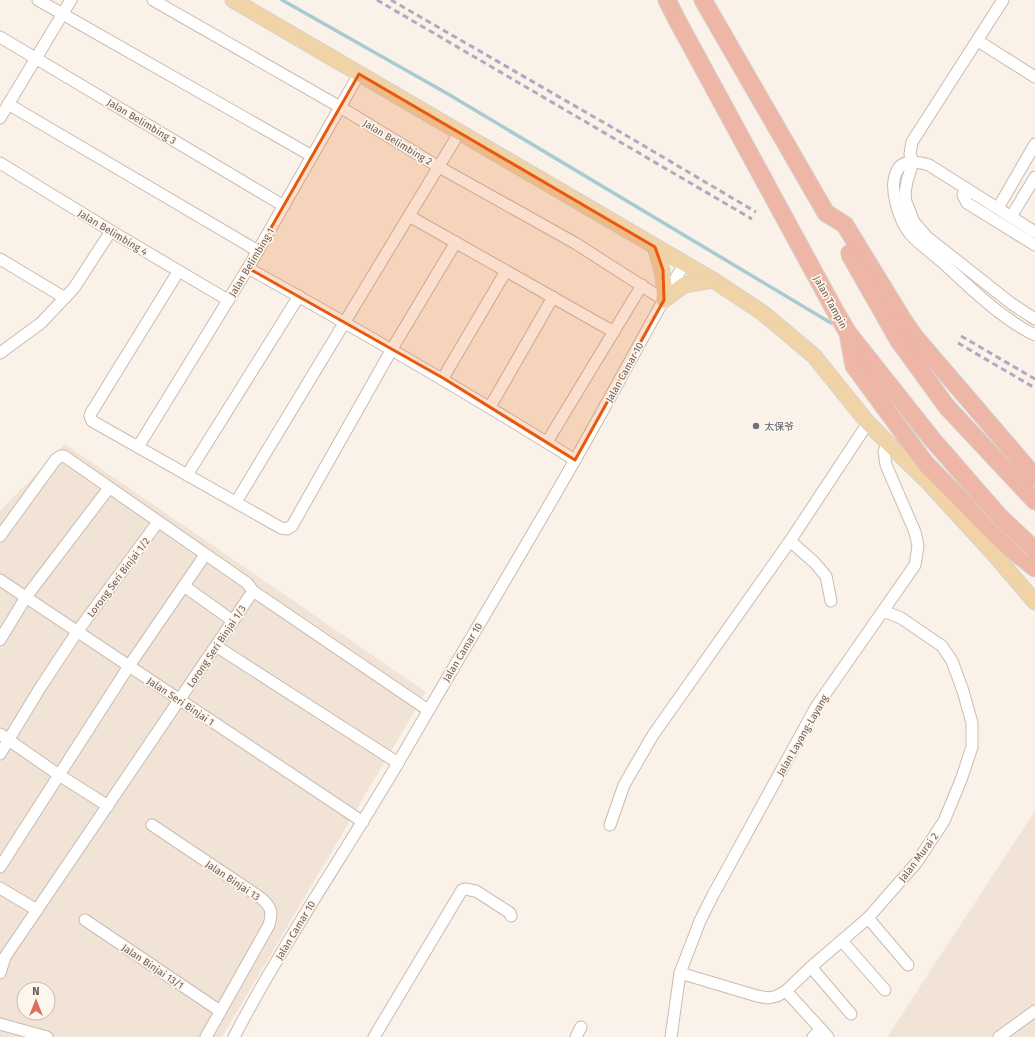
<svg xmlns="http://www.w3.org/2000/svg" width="1035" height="1037" font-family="'Fira Sans','Noto Sans SC',sans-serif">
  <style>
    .residential { fill: #f1e4d7; fill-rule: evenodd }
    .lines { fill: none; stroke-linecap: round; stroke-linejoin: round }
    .stream { stroke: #a6ccd2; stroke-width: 3.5 }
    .minor-casing { stroke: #cbbaaf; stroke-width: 13 }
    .major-casing { stroke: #d7d1ce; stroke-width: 17 }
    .highway-casing { stroke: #d7d1ce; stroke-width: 19 }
    .minor { stroke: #fff; stroke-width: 11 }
    .major { stroke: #f1d3a8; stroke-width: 15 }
    .highway { stroke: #edb6a6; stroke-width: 17 }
    .rail { stroke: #b5a7c2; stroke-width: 3; stroke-dasharray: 6 4; stroke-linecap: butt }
    .highway-bridge-casing { stroke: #d7d1ce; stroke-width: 19; stroke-linecap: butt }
    .highway-bridge { stroke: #edb6a6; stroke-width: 17 }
    .marked { fill: #e8590c; fill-opacity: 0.2; stroke: #e8590c; stroke-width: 3; stroke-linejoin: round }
    .worship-dot { fill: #6b7280; stroke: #fdf6ee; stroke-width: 1.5 }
    .labels { text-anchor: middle; stroke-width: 3.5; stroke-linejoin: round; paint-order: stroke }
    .street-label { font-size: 10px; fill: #715a4f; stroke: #fdf6ee }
    .worship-label { font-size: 10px; fill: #5b616d; stroke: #fdf6ee; text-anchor: start }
  </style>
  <rect width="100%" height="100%" fill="#faf2e8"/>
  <g class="residential">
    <path d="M65,444L426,692L222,1037H0V511ZM24,989H48V1013H24Z"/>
    <polygon points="1035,811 1035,1037 887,1037"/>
  </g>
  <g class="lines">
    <polyline class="stream" points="282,0 448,94 831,323"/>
    <g class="minor-casing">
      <g id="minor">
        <polyline points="38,0 312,156"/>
        <polyline points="153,0 340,107 439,167 575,243 664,300"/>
        <polyline points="1003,0 912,142 910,154 913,162 907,181 905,193 906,202 914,222 927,237 1012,304 1035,319"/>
        <polyline points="0,37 284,206"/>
        <polyline points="978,41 1035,77"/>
        <polyline points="8,104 258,251"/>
        <polyline points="0,118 71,0"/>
        <polyline points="0,163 111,231 228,300"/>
        <polyline points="966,188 963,195 967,203 1035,245"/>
        <polyline points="998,208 1035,144"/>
        <polyline points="409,216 614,332"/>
        <polyline points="1011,217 1035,177"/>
        <path d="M1035,232L929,165C918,162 903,158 897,171C888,187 899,220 910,234C919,244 932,253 942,262C971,288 1000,318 1035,335"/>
        <polyline points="0,259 65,298"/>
        <path d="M248,268C359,330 468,393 575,460"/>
        <polyline points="178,272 91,413 90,416 92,421 281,528 287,529 292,526 392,349 456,242"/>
        <polyline points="0,353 41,323 74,288 111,231"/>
        <polyline points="443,378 506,271"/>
        <polyline points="490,407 553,297"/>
        <polyline points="547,442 642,285"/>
        <polyline points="138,447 248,268 359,74"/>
        <polyline points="187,475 299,296"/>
        <polyline points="236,502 459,133"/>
        <polyline points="0,536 56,459 61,456 64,456 247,583 253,591 428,710"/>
        <polyline points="790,541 814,562 826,576 831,601"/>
        <polyline points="0,580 363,822"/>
        <polyline points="184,586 233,621"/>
        <polyline points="0,640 26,597 109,488"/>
        <polyline points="216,646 398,763"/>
        <polyline points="0,734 59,775 108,806"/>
        <polyline points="0,754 40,688 77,632 158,522"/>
        <path d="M152,825L261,898C271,907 273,911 269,925L206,1037"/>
        <polyline points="610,825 624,785 653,735 790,541 868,423"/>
        <polyline points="0,867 129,666 205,555"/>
        <polyline points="0,888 37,910"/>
        <polyline points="868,918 908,965"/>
        <polyline points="85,920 220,1011"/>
        <polyline points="842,941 885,990"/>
        <polyline points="811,967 851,1014"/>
        <polyline points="0,973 5,957 253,591"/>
        <polyline points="680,973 757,996 768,998 777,996 786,991 811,967 868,918 917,862 944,821 961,780 972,747 972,723 963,691 952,661 942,646 901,618 883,611"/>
        <polyline points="786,991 828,1037"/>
        <polyline points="0,1024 47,1037"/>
        <path d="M234,1037C283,943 344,855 398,763C456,662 517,562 575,460C612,395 647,329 684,264"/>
        <polyline points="374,1037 462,890 465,889 476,891 510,913 511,916"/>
        <polyline points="576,1037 581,1027"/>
        <polyline points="671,1037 680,973 700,921 713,895 816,707 915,565 918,546 915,532 886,465 884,452 885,449 889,444"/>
        <polyline points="813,1037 821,1029"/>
        <polyline points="999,1037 1035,1011"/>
      </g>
    </g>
    <g class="major-casing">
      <g id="major">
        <polyline points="233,0 713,280 763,313 814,356 868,423 889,444 928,482 994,554 1035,602"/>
        <path d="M655,247C662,268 665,277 664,300"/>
        <polyline points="664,300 684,285 713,280"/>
      </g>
    </g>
    <g class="highway-casing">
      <g id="highway">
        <polyline points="667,0 677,20"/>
        <polyline points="703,0 826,213"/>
        <polyline points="834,309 848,333 932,439"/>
        <polyline points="848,333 854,366 926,464 994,533 1011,549 1035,568"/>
        <polyline points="914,336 1035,477"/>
        <polyline points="899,341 947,407 1035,501"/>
      </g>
    </g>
    <use href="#minor" class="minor"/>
    <use href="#major" class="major"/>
    <use href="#highway" class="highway"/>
    <g class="rail">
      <polyline points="377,0 752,219"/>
      <polyline points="391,0 634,140 756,212"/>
      <polyline points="961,336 1035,379"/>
      <polyline points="958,343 1035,388"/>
    </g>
    <g class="highway-bridge-casing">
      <g id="highway-bridge">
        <polyline points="677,20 834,309"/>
        <polyline points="826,213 845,225 903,320 914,336"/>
        <polyline points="849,253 899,341"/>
        <polyline points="932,439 999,516 1035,550"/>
      </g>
    </g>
    <use href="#highway-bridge" class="highway-bridge"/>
  </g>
  <path class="marked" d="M359,74L655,247L663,270L664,300L575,460L443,378L248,268Z"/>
  <circle class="worship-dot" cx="756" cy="426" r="4"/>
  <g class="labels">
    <g class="street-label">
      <text transform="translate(142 121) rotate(31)" y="4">Jalan Belimbing 3</text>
      <text transform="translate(398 142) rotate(31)" y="4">Jalan Belimbing 2</text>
      <text transform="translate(113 232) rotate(31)" y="4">Jalan Belimbing 4</text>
      <text transform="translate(251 262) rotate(-59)" y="4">Jalan Belimbing 1</text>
      <text transform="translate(831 302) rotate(61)" y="4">Jalan Tampin</text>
      <text transform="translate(624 372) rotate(-61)" y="4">Jalan Camar 10</text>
      <text transform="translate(118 577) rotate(-53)" y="4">Lorong Seri Binjai 1/2</text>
      <text transform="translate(216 646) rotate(-56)" y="4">Lorong Seri Binjai 1/3</text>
      <text transform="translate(462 652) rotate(-59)" y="4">Jalan Camar 10</text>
      <text transform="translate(181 701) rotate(34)" y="4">Jalan Seri Binjai 1</text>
      <text transform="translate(802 735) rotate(-60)" y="4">Jalan Layang-Layang</text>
      <text transform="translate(918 857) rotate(-53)" y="4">Jalan Murai 2</text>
      <text transform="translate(233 880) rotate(34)" y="4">Jalan Binjai 13</text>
      <text transform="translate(295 930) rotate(-59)" y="4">Jalan Camar 10</text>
      <text transform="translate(153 966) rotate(34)" y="4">Jalan Binjai 13/1</text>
    </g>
    <g class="worship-label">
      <text x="764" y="430">太保爷</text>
    </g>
  </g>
  <g transform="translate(36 1001)"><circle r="19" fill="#fdf6ee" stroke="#c5b8ae"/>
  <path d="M0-3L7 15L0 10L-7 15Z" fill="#d5725b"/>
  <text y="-6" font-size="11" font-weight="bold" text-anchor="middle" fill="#715a4f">N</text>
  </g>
</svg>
